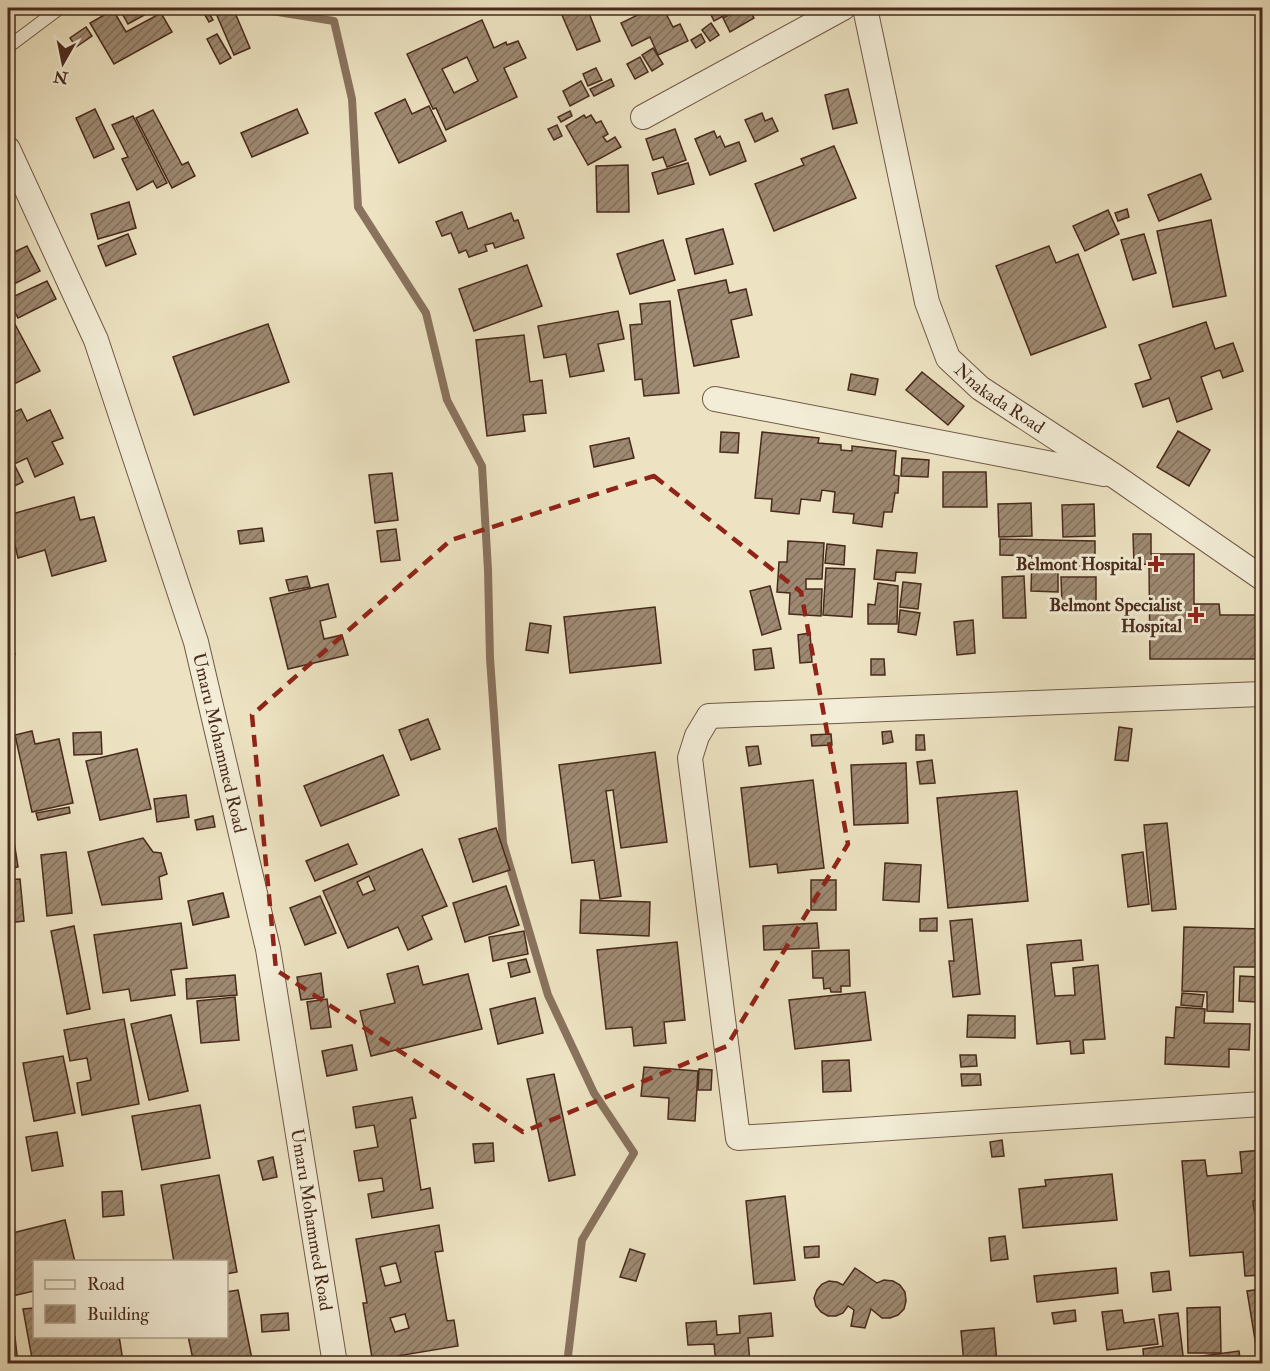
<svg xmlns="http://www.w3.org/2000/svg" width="1270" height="1371" font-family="'IM FELL Double Pica',serif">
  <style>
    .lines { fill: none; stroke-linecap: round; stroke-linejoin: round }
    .stream { stroke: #89735e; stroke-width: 8 }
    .building { fill: url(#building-hatch); stroke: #482a1c; stroke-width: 1.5; fill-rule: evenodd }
    .service-casing { stroke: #715846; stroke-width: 14 }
    .minor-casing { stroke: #715846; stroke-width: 26 }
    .service { stroke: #f3edd7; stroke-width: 12 }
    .minor { stroke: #f3edd7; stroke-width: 24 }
    .marked { fill: none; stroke: #8f2418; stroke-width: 4.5; stroke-dasharray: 12 8; stroke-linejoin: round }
    .poi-dot { fill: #8f2418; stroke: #f3edd7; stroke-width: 2 }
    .labels { text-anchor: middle; stroke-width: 6; stroke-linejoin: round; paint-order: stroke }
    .street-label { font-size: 18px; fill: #482a1c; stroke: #f3edd7 }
    .poi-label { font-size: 18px; font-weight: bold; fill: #482a1c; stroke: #f3edd7; text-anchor: end }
  </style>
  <defs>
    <pattern id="building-hatch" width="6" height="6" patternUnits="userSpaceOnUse" patternTransform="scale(1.5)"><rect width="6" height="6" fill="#9e8a72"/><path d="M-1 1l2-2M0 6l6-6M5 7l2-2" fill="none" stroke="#83715d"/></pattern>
  </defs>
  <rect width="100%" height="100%" fill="#ede3c2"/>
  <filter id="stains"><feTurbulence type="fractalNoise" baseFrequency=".00333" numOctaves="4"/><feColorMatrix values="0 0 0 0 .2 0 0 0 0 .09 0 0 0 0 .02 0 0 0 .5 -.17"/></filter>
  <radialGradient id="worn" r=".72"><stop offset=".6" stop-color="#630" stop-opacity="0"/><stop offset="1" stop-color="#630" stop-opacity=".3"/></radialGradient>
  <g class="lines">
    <polyline class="stream" points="252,8 334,21 352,99 358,207 426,313 447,400 482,466 488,570 490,658 503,843 548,995 594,1093 634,1153 582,1240 567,1364"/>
  </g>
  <g class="building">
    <polygon points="119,8 157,8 128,24"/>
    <polygon points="206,8 213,20 209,22 202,10"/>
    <polygon points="224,8 233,8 250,48 234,55 215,11"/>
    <polygon points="559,8 587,8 600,41 577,50"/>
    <polygon points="652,8 663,8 673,27 680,24 688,41 658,55 650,37 632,46 621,23"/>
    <polygon points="716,8 731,8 733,11 714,21 709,11"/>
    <polygon points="741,8 748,8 754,18 730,32 723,18"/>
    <polygon points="113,10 126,32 161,13 172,32 114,64 90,23"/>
    <path d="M482,20L494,48L506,42L507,45L518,41L526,58L504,68L517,97L446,130L436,108L433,109L407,54ZM467,57L478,81L454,93L442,69Z"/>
    <polygon points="711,23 719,35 710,41 702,30"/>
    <polygon points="86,27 92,36 76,47 70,38"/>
    <polygon points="217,34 231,58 220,64 207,39"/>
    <polygon points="701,34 705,42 696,48 691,40"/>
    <polygon points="653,48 663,64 652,71 642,55"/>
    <polygon points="640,57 648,72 635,79 627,64"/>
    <polygon points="596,68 602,80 588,86 583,74"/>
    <polygon points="611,79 614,86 594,96 590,89"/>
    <polygon points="581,81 589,96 570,106 563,91"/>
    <polygon points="848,89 857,123 833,129 825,95"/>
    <polygon points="405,99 412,114 429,106 446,141 399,163 375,113"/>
    <polygon points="95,109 114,149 94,158 76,118"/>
    <polygon points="297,109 308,133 252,157 241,133"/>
    <polygon points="153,110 182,165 188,162 195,176 172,188 136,118"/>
    <polygon points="570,111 572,116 561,122 558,117"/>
    <polygon points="762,113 765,121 772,118 778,131 755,142 745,120"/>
    <polygon points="584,115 586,118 591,115 596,123 601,121 608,134 603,137 607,142 615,137 621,147 588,165 566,126"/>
    <polygon points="133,116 167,183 157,188 153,181 137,190 122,159 128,157 112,125"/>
    <polygon points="557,125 562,136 554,140 548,129"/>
    <polygon points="675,129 686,160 667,167 663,157 653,160 646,139"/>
    <polygon points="714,131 717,138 720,136 725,147 739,142 746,161 710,175 695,139"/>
    <polygon points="834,146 856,198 774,231 755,184 804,165 801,159"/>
    <polygon points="688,163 694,184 658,194 652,173"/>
    <polygon points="628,165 629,212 597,212 596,166"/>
    <polygon points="1201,174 1211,199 1159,221 1148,195"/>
    <polygon points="129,202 136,228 98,239 91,214"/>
    <polygon points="1127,209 1129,217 1118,221 1115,213"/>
    <polygon points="1108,210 1119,234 1085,251 1073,226"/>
    <polygon points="462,212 468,229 511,213 514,221 518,220 524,238 495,248 493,243 485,245 487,251 469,257 466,250 459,253 451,233 442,236 436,222"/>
    <polygon points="1211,220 1226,296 1173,307 1157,231"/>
    <polygon points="723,229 733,264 695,274 686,239"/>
    <polygon points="128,234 136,254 106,266 98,246"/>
    <polygon points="1144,234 1156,273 1133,280 1121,240"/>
    <polygon points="663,240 675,280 630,294 617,254"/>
    <polygon points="27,246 40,271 8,287 8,255"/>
    <polygon points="1049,246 1056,263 1078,254 1106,327 1031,355 996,266"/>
    <polygon points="527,265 542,306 474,331 459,289"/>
    <polygon points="726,280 729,293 746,289 752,315 731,320 739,357 694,366 678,290"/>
    <polygon points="47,281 56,299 18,318 8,299"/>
    <polygon points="670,301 679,393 644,396 642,379 635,380 630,325 642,324 640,304"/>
    <polygon points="618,311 624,339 598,344 604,371 570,377 566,354 544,358 538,326"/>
    <polygon points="10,315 40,371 8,387 8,317"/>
    <polygon points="1206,322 1215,349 1233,343 1243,371 1223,378 1220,370 1201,377 1212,409 1177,422 1169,398 1143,407 1135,384 1151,379 1139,345"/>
    <polygon points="268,324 289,382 194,415 173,357"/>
    <polygon points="524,335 530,382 542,380 546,413 523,415 525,431 487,436 476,340"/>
    <polygon points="922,372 964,406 948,425 906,390"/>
    <polygon points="851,374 878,379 875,395 848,390"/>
    <polygon points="21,409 27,421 50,410 63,438 52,442 63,464 35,477 27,458 14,464 23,482 8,489 8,415"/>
    <polygon points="1178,431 1210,450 1189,486 1157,467"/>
    <polygon points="721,432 739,433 738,453 720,452"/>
    <polygon points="762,432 819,438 818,443 841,445 841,450 852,451 852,446 896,451 894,475 899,476 898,493 895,493 892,512 884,512 882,527 853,523 854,514 833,512 835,492 822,490 820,501 801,499 799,514 771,511 772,499 755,498"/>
    <polygon points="629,438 634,458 594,467 590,446"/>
    <polygon points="902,458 929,460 928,477 901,476"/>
    <polygon points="943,472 986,472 987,507 943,507"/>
    <polygon points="392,473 398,520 375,523 369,475"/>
    <polygon points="74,497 80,520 94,517 106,561 52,576 45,550 18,558 8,515"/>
    <polygon points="1031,503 1032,536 999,537 998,504"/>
    <polygon points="1094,504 1095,536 1063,537 1062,505"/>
    <polygon points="262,528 264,541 240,544 238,531"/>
    <polygon points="396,529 400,560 381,562 377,531"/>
    <polygon points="1133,534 1151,534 1151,554 1194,554 1194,604 1219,604 1220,615 1262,615 1262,659 1150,659 1149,564 1134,565"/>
    <polygon points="1000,539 1095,541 1095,562 1101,562 1101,570 1072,570 1072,563 1058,562 1058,592 1031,591 1032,556 1000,555"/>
    <polygon points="788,541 824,543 822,579 806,579 806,589 822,589 821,616 789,614 790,593 777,592 779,562 787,562"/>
    <polygon points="827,544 845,546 844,565 825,563"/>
    <polygon points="877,550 917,553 915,573 896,572 895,581 874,579"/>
    <polygon points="826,568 855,569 852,617 823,615"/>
    <polygon points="307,576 310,587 289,591 286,580"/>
    <polygon points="1024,576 1026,618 1003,618 1002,577"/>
    <polygon points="1061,577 1096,577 1096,605 1062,605"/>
    <polygon points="903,582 921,584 918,609 900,607"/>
    <polygon points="878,583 898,586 897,624 868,624 868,604 875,605"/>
    <polygon points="328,584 336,617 320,621 324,639 342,635 348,655 288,669 270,598"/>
    <polygon points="770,586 781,629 762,635 750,591"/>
    <polygon points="655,607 661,663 570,673 564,617"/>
    <polygon points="900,610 920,613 916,635 898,632"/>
    <polygon points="973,620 975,653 957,655 954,622"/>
    <polygon points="530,623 551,626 548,653 526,650"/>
    <polygon points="810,633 812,662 800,663 798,635"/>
    <polygon points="8,635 15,654 8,657"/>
    <polygon points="771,648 774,668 755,670 753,650"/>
    <polygon points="871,659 884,659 885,675 871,675"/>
    <polygon points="428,719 440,749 411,760 399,730"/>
    <polygon points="1119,727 1132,729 1128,761 1115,760"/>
    <polygon points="32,731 35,744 59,739 73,803 32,812 15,735"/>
    <polygon points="891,731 893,742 883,744 882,732"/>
    <polygon points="101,732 102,754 74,755 73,733"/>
    <polygon points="831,734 832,745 812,746 811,735"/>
    <polygon points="916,735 924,735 925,750 916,750"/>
    <polygon points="758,746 761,764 749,766 746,747"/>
    <polygon points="137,749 151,809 100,820 86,761"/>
    <polygon points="655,752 667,842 621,848 613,790 606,791 621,896 600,899 594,860 572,863 559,765"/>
    <polygon points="383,755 399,795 321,826 304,786"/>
    <polygon points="932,760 935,783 920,784 917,762"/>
    <polygon points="906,763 908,823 854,825 851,765"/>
    <polygon points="813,780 824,868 778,873 777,864 750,867 741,788"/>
    <polygon points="1017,791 1028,901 948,908 937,798"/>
    <polygon points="186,795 189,817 157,822 154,799"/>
    <polygon points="8,803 18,867 8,869"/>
    <polygon points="69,807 70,813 38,820 36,813"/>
    <polygon points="213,816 215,827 197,830 195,820"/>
    <polygon points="1167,823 1176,909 1152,911 1144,825"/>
    <polygon points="496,828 510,870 473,882 459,839"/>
    <polygon points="143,838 153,852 161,853 167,874 159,877 162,899 102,905 88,852"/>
    <polygon points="348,844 357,864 315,881 306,861"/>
    <path d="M422,849L447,906L422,916L432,939L408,950L398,927L348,948L323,891ZM369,876L375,890L363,895L357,882Z"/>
    <polygon points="66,852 72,913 47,916 41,855"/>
    <polygon points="1143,852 1149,904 1128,907 1122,855"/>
    <polygon points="885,863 921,865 919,902 883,900"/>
    <polygon points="20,879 24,921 8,923 8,880"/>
    <rect x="811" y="880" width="25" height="30"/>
    <polygon points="506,886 519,925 465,942 453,903"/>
    <polygon points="223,893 229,917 193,925 188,901"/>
    <polygon points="320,896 336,933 305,945 290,908"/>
    <polygon points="581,900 650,902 649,936 580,933"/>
    <polygon points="937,918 937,931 920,931 920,919"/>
    <polygon points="972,919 980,994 953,997 949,961 954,961 950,921"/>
    <polygon points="181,923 187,968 171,970 175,995 131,1001 129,989 103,993 94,935"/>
    <polygon points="817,923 819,948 764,950 763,926"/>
    <polygon points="74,926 90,1009 67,1014 51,931"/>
    <polygon points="1184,927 1262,929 1262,967 1234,967 1233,1012 1207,1011 1207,992 1182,991"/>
    <polygon points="524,931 528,954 493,961 489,937"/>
    <polygon points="1081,940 1083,960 1051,963 1055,996 1075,995 1073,968 1098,965 1105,1039 1083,1040 1084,1053 1071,1054 1070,1041 1037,1044 1027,945"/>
    <polygon points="677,942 685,1020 664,1022 666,1043 634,1046 632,1027 606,1029 597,950"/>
    <polygon points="849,950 850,986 841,986 841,992 831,992 830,988 824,989 823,978 813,978 812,951"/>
    <polygon points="526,959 530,972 511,977 508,963"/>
    <polygon points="418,966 423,985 468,974 482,1029 371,1056 360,1011 395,1003 387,974"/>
    <polygon points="321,973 324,997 301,1000 297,977"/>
    <polygon points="235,975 237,995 187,999 186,979"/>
    <polygon points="1240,976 1258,977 1257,1002 1239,1001"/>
    <polygon points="865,992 871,1040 795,1049 789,1000"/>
    <polygon points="1182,993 1204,995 1202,1007 1181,1005"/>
    <polygon points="235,997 239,1040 201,1043 197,1001"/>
    <polygon points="535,998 543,1033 498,1044 490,1009"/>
    <polygon points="327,999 331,1027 311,1029 307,1002"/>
    <polygon points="1176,1007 1205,1009 1204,1023 1250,1024 1249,1050 1229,1049 1229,1067 1165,1064 1166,1037 1174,1038"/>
    <polygon points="171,1015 188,1091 149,1100 131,1024"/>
    <polygon points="968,1015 1015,1016 1015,1038 967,1037"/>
    <polygon points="124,1019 139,1104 82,1115 77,1083 91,1080 87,1058 70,1061 64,1030"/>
    <polygon points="352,1045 357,1070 327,1076 322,1051"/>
    <polygon points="960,1055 976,1055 977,1066 961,1067"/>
    <polygon points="63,1056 75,1113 34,1121 23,1063"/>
    <polygon points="849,1060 851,1091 823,1092 822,1061"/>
    <polygon points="644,1067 698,1071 695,1121 668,1119 669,1098 641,1096"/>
    <polygon points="699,1069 712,1070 711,1090 698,1090"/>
    <polygon points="554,1074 575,1175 549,1181 527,1079"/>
    <polygon points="961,1074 980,1074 981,1085 962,1086"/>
    <polygon points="8,1090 10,1118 8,1119"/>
    <polygon points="412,1097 416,1118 410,1119 421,1190 430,1188 433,1208 372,1218 368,1194 384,1191 382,1178 359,1181 354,1151 378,1147 374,1125 356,1128 353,1107"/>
    <polygon points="200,1105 210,1158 142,1170 132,1116"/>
    <polygon points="57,1132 63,1166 32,1171 26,1137"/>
    <polygon points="1002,1140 1004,1156 992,1157 990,1142"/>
    <polygon points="493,1143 494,1161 475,1163 473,1144"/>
    <polygon points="1262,1150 1262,1201 1253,1201 1254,1210 1262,1210 1262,1275 1245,1276 1243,1252 1190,1256 1182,1161 1205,1160 1207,1176 1242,1173 1240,1152"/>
    <polygon points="8,1155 13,1181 8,1183"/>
    <polygon points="273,1157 277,1177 263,1180 258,1161"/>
    <polygon points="1112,1174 1117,1220 1023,1228 1019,1189 1046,1186 1045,1180"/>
    <polygon points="219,1175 237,1272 226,1274 226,1262 174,1262 161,1185"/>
    <polygon points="122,1191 124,1215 103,1217 102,1192"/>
    <polygon points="785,1196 795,1280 754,1284 746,1201"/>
    <polygon points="8,1211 12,1231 8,1232"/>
    <polygon points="65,1220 75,1262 34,1262 34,1291 8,1297 8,1234"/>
    <path d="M439,1225L443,1251L435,1252L447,1321L454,1320L458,1346L397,1356L398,1364H373L363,1303H367L356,1239ZM396,1263L401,1282L385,1286L380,1267ZM405,1314L409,1328L395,1332L390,1318Z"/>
    <polygon points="1005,1236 1008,1259 991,1261 989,1238"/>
    <polygon points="819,1246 819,1257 805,1258 804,1247"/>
    <polygon points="630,1249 645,1254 636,1281 620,1277"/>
    <polygon points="855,1268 877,1283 884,1280 893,1281 900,1285 905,1292 906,1301 904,1309 898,1315 890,1318 882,1318 871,1309 865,1328 851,1326 854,1310 848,1306 843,1313 836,1316 828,1316 821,1312 816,1306 814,1298 817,1290 822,1284 829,1281 837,1282 843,1285"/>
    <polygon points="1116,1268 1118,1293 1037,1302 1034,1276"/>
    <polygon points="1169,1271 1171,1290 1153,1292 1151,1273"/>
    <polygon points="1262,1289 1262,1364 1259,1364 1247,1291"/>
    <polygon points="238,1290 253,1364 194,1364 188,1336 226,1336 226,1292"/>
    <polygon points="1220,1307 1221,1353 1188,1353 1187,1308"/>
    <polygon points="34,1308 34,1336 119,1336 123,1361 110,1364 33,1364 23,1309"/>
    <polygon points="1075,1310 1076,1321 1054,1324 1052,1313"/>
    <polygon points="1122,1310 1124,1323 1154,1319 1158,1344 1107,1350 1102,1312"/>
    <polygon points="288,1313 289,1330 262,1332 261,1315"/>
    <polygon points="771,1313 773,1336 748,1338 750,1364 716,1364 714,1344 688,1345 686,1323 716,1321 717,1335 740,1333 739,1316"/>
    <polygon points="1178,1313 1184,1364 1144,1364 1143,1349 1163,1346 1159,1315"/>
    <polygon points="994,1328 997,1363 964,1364 961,1331"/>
    <polygon points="15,1337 18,1364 8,1364 8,1338"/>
    <polygon points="1239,1351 1241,1364 1189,1364 1188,1358"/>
  </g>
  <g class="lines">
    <g class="service-casing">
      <polyline id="service" points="8,47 60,8"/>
    </g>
    <g class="minor-casing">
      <g id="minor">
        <path id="s1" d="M865,8L927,302L948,358L980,388L1116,477L1262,578"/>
        <polyline points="643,117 843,8"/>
        <path id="s2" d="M8,149L96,340L196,642L268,949L335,1364"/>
        <polyline points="715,399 1104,474"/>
        <polyline points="1262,694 709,716 697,736 690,758 738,1138 1262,1104"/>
      </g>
    </g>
    <use href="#service" class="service"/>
    <use href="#minor" class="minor"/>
  </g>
  <path class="marked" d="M654,476L801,592L848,844L727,1046L523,1132L276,970L252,715L451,540Z"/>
  <g class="poi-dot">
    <path d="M1153 555h6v6h6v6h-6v6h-6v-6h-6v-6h6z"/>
    <path d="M1193 606h6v6h6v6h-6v6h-6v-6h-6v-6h6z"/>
  </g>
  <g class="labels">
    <g class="street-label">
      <text dy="6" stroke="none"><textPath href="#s1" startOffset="426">Nnakada Road</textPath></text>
      <text dy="6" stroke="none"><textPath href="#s2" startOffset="632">Umaru Mohammed Road</textPath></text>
      <text dy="6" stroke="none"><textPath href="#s2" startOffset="1118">Umaru Mohammed Road</textPath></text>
    </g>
    <g class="poi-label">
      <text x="1142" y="570">Belmont Hospital</text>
      <text x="1182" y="611">Belmont Specialist<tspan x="1182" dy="21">Hospital</tspan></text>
    </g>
  </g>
  <rect width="1270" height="1371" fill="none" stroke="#ede3c2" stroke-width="30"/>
  <rect x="9" y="9" width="1252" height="1353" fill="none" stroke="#482a1c" stroke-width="3"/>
  <rect x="15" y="15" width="1240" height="1341" fill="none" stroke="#482a1c" stroke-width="1.5"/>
  <rect x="33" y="1260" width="195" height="78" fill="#f3edd7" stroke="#af9f8c" stroke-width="1.5"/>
  <rect x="45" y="1280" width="30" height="9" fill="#f3edd7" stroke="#af9f8c" stroke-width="1.5"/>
  <text x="87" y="1290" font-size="18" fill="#482a1c">Road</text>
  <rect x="45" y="1305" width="30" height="18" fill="url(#building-hatch)" stroke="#af9f8c" stroke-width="1.5"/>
  <text x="87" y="1320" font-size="18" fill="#482a1c">Building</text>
  <g transform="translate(63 63) rotate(189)" stroke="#f3edd7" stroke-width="4.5" paint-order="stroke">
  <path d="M0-4.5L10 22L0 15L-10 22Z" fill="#482a1c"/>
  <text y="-9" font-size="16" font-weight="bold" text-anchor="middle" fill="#482a1c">N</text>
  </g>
  <rect width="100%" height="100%" filter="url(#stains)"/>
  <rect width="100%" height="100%" fill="url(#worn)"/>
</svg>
